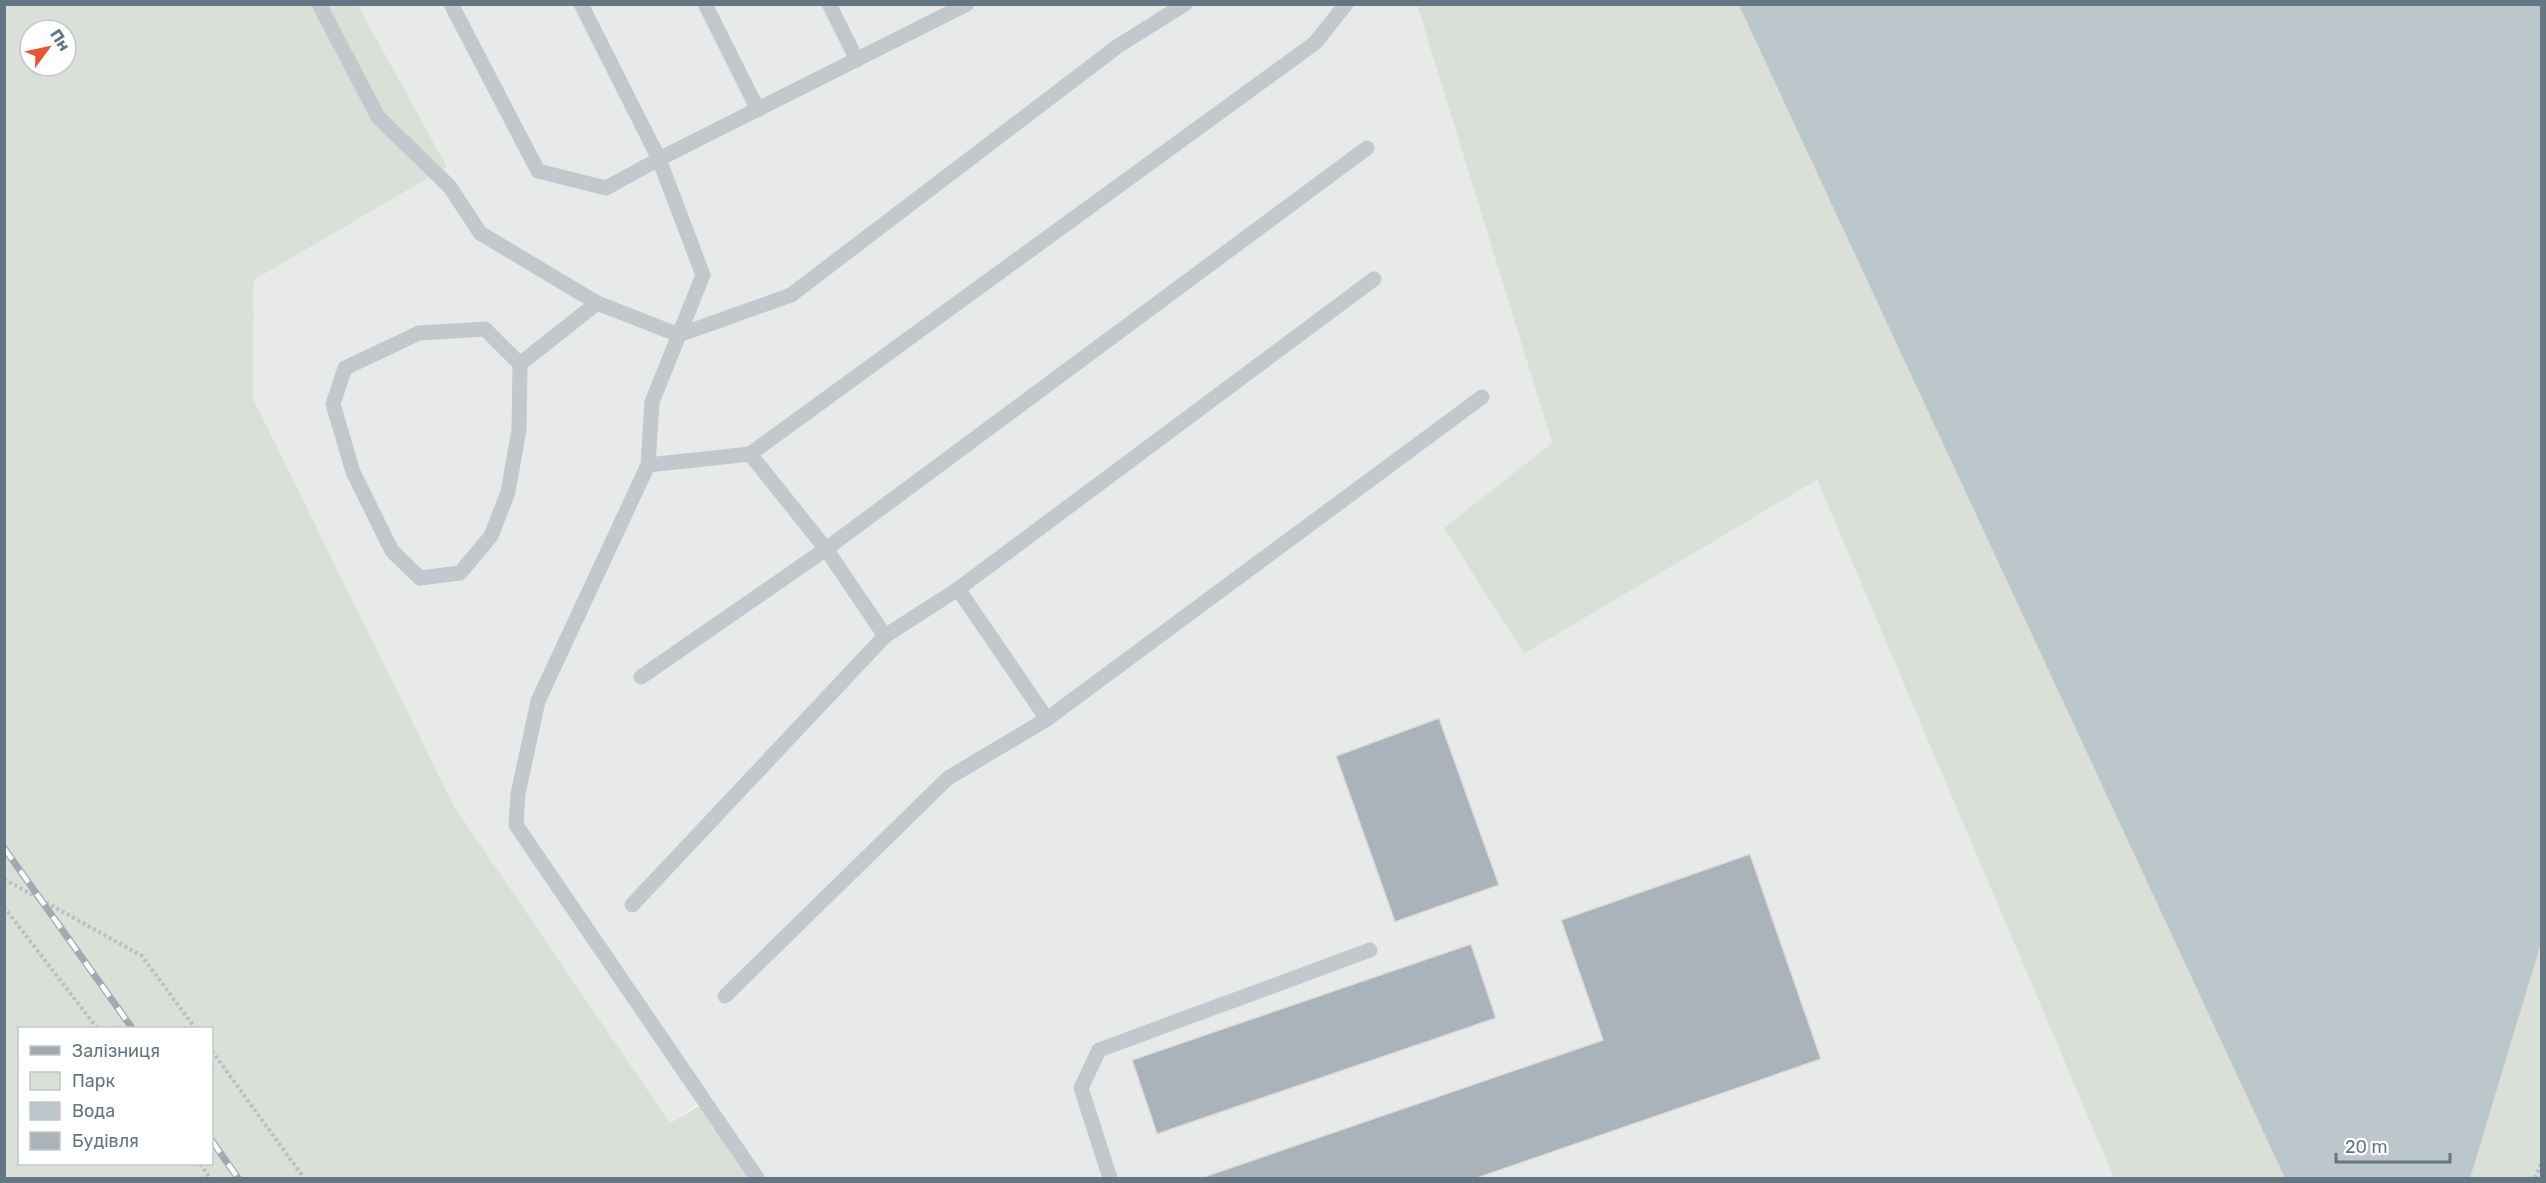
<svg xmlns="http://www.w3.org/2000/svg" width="2546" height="1183" font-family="Rubik,sans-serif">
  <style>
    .built { fill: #e8e9e9 }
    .green { fill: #dadfd7; fill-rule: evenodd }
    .water { fill: #bbc7cb }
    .building { fill: #aab3b9; stroke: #dcdcda; stroke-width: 1.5 }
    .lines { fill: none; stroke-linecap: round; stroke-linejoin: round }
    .path { stroke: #bbbfc2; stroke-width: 4; stroke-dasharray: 3 3; stroke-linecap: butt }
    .service { stroke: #c3c8cc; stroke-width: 15 }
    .rail-casing { stroke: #a2aab0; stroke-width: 7 }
    .rail { stroke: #fff; stroke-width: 4.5; stroke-dasharray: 14; stroke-linecap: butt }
  </style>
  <rect width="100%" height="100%" fill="#fafaf8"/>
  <polygon class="built" points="358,5 1417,5 1552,443 1445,529 1524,654 1817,480 2114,1178 757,1178 705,1102 717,1092 670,1123 454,806 253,398 254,280 447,167"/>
  <g class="green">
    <path d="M5,5H358L447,167L254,280L253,398L454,806L670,1123L705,1102L757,1178H5ZM30,30H66V66H30ZM20,1028H212V1164H20Z"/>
    <polygon points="1417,5 2541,5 2541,1178 2114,1178 1817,480 1524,654 1444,528 1552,443"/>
  </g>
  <polygon class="water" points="1739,5 2541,5 2541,943 2470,1178 2285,1178"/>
  <g class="building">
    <polygon points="1439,718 1499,885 1395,922 1336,756"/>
    <polygon points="1750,854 1821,1059 1477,1178 1201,1178 1603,1040 1561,920"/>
    <polygon points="1471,944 1496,1018 1157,1134 1132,1060"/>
  </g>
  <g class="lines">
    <g class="path">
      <polyline points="4,879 142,956 195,1028"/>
      <polyline points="4,907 97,1028"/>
      <polyline points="212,1051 304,1178"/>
      <polyline points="200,1164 210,1178"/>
      <polyline points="2535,1178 2542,1162"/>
    </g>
    <g class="service">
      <polyline points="319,4 378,117 450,187 480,233 597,303 679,335 791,295 1118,46 1185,4"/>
      <polyline points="451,4 538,171 606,188 659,159 581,4"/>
      <polyline points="705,4 758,110"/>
      <polyline points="829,4 857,60"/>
      <polyline points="520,364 519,430 508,492 491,536 460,573 420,578 392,551 353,472 333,404 345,368 419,333 485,329 520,364 597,303"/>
      <polyline points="750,454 826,549 1367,148"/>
      <polyline points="648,465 750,454 1315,43 1346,4"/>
      <polyline points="958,589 1047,719 1482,397"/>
      <polyline points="641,677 826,549 885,636 958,589 1374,279"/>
      <polyline points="632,905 885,636"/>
      <polyline points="725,996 948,778 1047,719"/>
      <polyline points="757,1178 516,825 518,794 538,701 648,465 652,402 703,275 659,159 967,4"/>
      <polyline points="1110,1178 1081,1088 1099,1050 1370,950"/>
    </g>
    <g class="rail-casing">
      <g id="rail">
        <polyline points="4,848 132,1028"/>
        <polyline points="212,1141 238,1178"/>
      </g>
    </g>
    <use href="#rail" class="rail"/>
  </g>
  <rect width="2546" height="1183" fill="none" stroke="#657683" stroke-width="12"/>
  <rect x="18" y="1027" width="195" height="138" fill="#ffffff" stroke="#c1c8cd" stroke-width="1.5"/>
  <rect x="30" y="1046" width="30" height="9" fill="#a2aab0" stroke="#c1c8cd" stroke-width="1.5"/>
  <text x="72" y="1057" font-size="18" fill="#657683">Залізниця</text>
  <rect x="30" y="1072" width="30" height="18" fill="#dadfd7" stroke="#c1c8cd" stroke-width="1.5"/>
  <text x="72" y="1087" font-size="18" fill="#657683">Парк</text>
  <rect x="30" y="1102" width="30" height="18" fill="#bbc7cb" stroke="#c1c8cd" stroke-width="1.5"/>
  <text x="72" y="1117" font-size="18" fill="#657683">Вода</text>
  <rect x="30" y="1132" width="30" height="18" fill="#aab3b9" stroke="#c1c8cd" stroke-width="1.5"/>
  <text x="72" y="1147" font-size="18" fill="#657683">Будівля</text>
  <g transform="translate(48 48) rotate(57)"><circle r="28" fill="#ffffff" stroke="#c1c8cd" stroke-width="1.5"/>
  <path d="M0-4.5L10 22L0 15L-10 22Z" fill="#e4572e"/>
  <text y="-9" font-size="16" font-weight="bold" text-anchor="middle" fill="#657683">Пн</text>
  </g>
  <path d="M2336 1153v9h114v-9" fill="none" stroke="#657683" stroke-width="3"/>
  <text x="2345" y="1153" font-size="18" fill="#657683" stroke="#ffffff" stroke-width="4.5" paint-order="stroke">20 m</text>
</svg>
